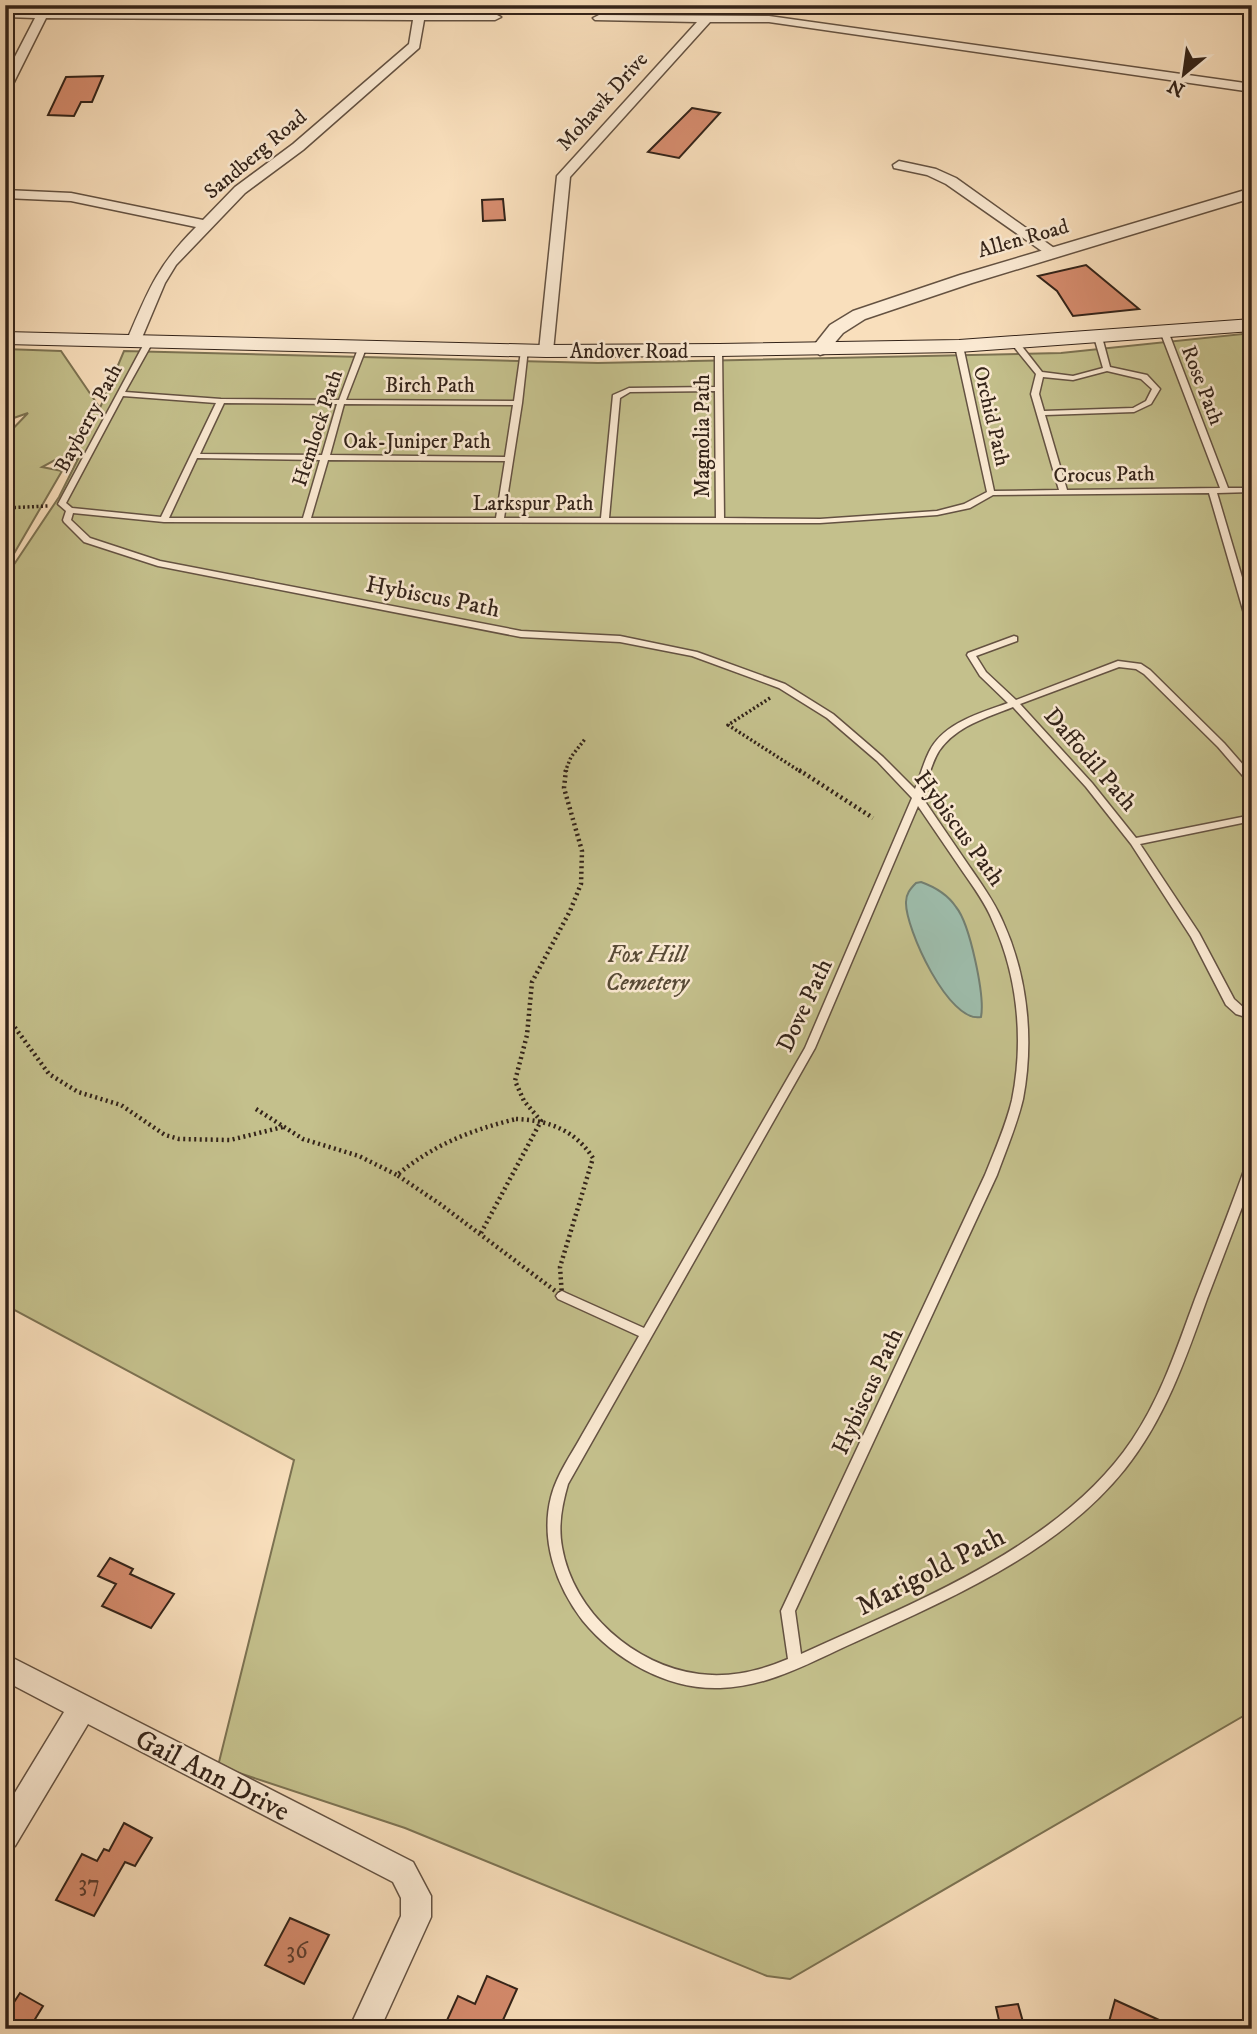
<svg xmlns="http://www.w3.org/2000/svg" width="1257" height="2034" font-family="'IM FELL DW Pica',serif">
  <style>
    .green { fill: #c4c08c; stroke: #7c7252; stroke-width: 2 }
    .water { fill: #9ebdac; stroke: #737f71; stroke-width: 2 }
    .building { fill: #d68c6e; stroke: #332319; stroke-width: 2 }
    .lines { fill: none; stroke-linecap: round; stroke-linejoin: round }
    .service-casing { stroke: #645242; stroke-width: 3 }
    .minor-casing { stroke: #645242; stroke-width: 3 }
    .tertiary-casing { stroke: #645242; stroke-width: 3 }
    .secondary-casing { stroke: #332319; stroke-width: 2 }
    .path-far1 { stroke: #332319; stroke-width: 3.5; stroke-dasharray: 2 2.5; stroke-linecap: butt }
    .path { stroke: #332319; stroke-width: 4.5; stroke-dasharray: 2 3.5; stroke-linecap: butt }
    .service { fill: #fbead3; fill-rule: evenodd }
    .minor { fill: #fbead3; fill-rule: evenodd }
    .tertiary { fill: #fbead3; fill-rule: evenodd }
    .secondary { fill: #fbead3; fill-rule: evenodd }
    .labels { text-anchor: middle; stroke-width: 5; stroke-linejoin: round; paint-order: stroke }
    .far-street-label { font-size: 21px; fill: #332319; stroke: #fbead3 }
    .street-label { font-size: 24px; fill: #332319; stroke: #fbead3 }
    .park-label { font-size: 24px; font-style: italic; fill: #574a36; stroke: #fbead3 }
    .near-number-label { font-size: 24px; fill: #5c3d2e }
    .near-street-label { font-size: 28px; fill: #332319; stroke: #fbead3 }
  </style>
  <rect width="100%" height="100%" fill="#f9dfbc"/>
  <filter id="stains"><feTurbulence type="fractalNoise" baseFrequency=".00286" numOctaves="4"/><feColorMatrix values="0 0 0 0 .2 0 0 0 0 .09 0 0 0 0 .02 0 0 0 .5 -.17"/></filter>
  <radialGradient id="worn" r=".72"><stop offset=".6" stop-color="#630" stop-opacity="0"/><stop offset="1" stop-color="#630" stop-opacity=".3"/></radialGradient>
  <polygon class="green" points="1252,333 1252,1711 790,1979 767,1976 405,1828 218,1766 294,1460 5,1305 5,578 59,497 78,459 55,460 42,467 62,471 5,569 5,437 28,413 5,421 5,349 61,351 100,408 124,351 598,363 1061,353"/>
  <path class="water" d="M921,882C935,887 948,895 956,907C970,924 985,996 981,1017C949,1024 905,928 906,902C906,894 910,889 916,883Z"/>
  <g class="building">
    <polygon points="103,76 92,102 81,102 74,116 48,115 66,77"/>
    <polygon points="692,108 720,113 679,158 648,152"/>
    <polygon points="503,199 505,220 483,221 482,200"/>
    <polygon points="1086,265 1139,309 1073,316 1057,291 1038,276"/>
    <polygon points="110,1558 133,1569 130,1574 174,1594 151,1628 102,1606 116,1584 98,1576"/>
    <polygon points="124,1823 152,1838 135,1866 125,1862 94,1916 56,1900 82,1854 97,1861 104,1849 109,1851"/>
    <polygon points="290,1918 329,1935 304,1984 265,1965"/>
    <polygon points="487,1976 517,1989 499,2029 443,2029 458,1996 475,2004"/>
    <polygon points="20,1993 43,2006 29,2029 5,2029 5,2016"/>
    <polygon points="1115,2000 1179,2029 1107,2029"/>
    <polygon points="1018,2004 1025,2029 1001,2029 996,2007"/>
  </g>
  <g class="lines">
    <g class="service-casing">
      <path id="service" d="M1161,329L1168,331L1228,488H1252V492L1217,493L1252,611V630L1248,627L1209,493L993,495L970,508L937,515L820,523L164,522L73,513L71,520L90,538L160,561L521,631L620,636L697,652L785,684L833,714L883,757L915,789C920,777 923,764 929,752C943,723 980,713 1008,703L980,676L967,655L968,653L1014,636L1017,637V641L976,656L986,672L1016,700L1118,661L1141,664L1150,670L1224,743L1252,775V784L1249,783L1218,747L1144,674L1136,669L1119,667L1020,704L1092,783L1136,838L1252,815V821L1140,844L1199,933L1234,999L1244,1008L1252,1011V1019L1236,1014L1226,1005L1191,937L1131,844L1086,787L1013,707C986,718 956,726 939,751C931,764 927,782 922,797C937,819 952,841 967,863C980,882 994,901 1003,922C1028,977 1034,1041 1023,1099C1017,1125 1006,1150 997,1175L795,1611L801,1654C914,1602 1060,1547 1132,1440C1161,1397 1177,1348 1195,1299C1212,1255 1230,1210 1246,1165L1248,1162L1252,1161V1181C1237,1220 1222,1260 1207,1299C1186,1358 1165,1419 1125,1469C1056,1555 948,1599 851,1644C809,1663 767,1687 720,1688C668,1690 615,1660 583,1621C556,1586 540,1540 551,1497C557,1474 571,1455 582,1435C601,1402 620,1369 639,1336L558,1299L556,1296L558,1293L562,1291L566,1293L644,1328L805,1048L912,798L877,761L827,718L779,688L692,656L620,642L521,637L158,566L84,542L64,522L63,520L66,511L58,504L146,340L150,338L154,340L125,392L221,399L339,400L359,346L363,344L367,346L346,400L514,401L521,351L528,349L522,403L504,518H601L613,395L629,388L715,387V350L722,348L724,518L820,519L937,511L964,504L987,492L955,346L959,344L963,346L994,491L1059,490L1031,394L1036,374L1010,342L1017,340L1042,372L1073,376L1103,368L1094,337L1098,335L1102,337L1110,367L1147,375L1160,389L1151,404L1134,412L1045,415L1067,490L1220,488L1160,331ZM1107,371L1141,379L1152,389L1146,401L1133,408L1044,411L1039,394L1043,377L1073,380ZM715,391L716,518H609L620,398L630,392ZM123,396L216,403L161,517L72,508L66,503ZM224,403L337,404L322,455L200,454ZM344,404L513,405L505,457L330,455ZM197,458L320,460L303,518H169ZM328,460L505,461L496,518H311ZM918,806C933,828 948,850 963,872C974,888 986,904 993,922C1018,977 1024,1041 1012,1100C1006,1125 995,1150 985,1175L781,1611L788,1659C760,1671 729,1678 699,1674C635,1666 573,1612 562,1547C558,1525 562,1505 568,1484L815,1048Z"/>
    </g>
    <g class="minor-casing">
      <g id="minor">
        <path d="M5,11L495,14L501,17L495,20H424L419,48L303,150L245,193L176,265L165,283L141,340L134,344L127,340C148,291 157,266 196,227L71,201L5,198V190L71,193L203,220L235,187L293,144L409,44L413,20L46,18L11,88L5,92V76L35,18L5,17Z"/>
        <polygon points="599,15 769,16 1252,84 1252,92 769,22 710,22 570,177 553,351 546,355 539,351 557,176 697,22 595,20 593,18"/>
        <polygon points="899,161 936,169 956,178 1061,253 1054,257 1049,256 946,184 927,175 894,168 893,165"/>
        <polygon points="5,1654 413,1862 431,1896 431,1917 380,2029 349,2029 401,1916 401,1898 393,1882 88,1724 15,1846 5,1850 5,1809 64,1712 5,1681"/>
      </g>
    </g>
    <g class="tertiary-casing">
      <polygon id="tertiary" points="1252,188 1252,198 972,283 865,319 843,333 826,353 820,355 811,349 830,325 853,311 960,275"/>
    </g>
    <g class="secondary-casing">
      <polygon id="secondary" points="1252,319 1252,331 959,352 719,356 546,357 5,344 5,332 546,345 719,344 959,340"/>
    </g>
    <g class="path-far1">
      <polyline points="5,508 48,506"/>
      <polyline points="5,572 12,581 5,594"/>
      <polyline points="770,698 728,725 801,772"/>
      <polyline points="565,772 571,757 585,739"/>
    </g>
    <g class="path">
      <polyline points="799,770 873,818"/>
      <polyline points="5,1014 49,1074 78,1092 121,1105 165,1135 179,1139 230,1140 283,1127"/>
      <polyline points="256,1109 303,1139 359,1156 397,1175"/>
      <path d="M516,1119C548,1120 575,1130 593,1158L560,1267L562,1296L440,1204L397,1175C433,1145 471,1130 516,1119Z"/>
      <polyline points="481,1233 541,1121 524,1101 515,1081 527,1035 532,982 570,911 581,884 582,851 564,788 566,770"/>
    </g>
    <use href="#service" class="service"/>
    <use href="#minor" class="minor"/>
    <use href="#tertiary" class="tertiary"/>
    <use href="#secondary" class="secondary"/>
  </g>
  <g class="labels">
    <g class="far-street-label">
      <text transform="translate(602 101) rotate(-48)" y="7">Mohawk Drive</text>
      <text transform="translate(255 154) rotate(-40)" y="7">Sandberg Road</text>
      <text transform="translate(1023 238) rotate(-16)" y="7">Allen Road</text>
      <text x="629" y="358">Andover Road</text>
      <text x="430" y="392">Birch Path</text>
      <text transform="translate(1203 385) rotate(69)" y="7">Rose Path</text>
      <text transform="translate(992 416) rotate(77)" y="7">Orchid Path</text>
      <text transform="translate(88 418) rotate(-62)" y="7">Bayberry Path</text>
      <text transform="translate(317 428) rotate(-72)" y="7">Hemlock Path</text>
      <text transform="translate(702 436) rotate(-90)" y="7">Magnolia Path</text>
      <text x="417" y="448">Oak-Juniper Path</text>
      <text transform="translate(1104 474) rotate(-1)" y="7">Crocus Path</text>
      <text x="533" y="510">Larkspur Path</text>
    </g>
    <g class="street-label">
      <text transform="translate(433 596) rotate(11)" y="8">Hybiscus Path</text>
      <text transform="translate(1091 759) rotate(49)" y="8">Daffodil Path</text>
      <text transform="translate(960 828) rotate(54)" y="8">Hybiscus Path</text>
      <text transform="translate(804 1005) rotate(-65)" y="8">Dove Path</text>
      <text transform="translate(867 1391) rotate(-65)" y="8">Hybiscus Path</text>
    </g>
    <g class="park-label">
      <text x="647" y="962">Fox Hill<tspan x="647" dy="28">Cemetery</tspan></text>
    </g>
    <g class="near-number-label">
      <text x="89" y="1891">37</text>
      <text x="297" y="1958">36</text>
    </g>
    <g class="near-street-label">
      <text transform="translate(930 1570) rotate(-27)" y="10">Marigold Path</text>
      <text transform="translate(213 1774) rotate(27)" y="10">Gail Ann Drive</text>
    </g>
  </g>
  <rect width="1257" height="2034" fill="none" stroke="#f9dfbc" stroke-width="28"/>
  <rect x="7" y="7" width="1243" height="2020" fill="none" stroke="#332319" stroke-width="3.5"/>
  <rect x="14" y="14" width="1229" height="2006" fill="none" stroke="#332319" stroke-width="2"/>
  <g transform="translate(1184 74) rotate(209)" stroke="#fbead3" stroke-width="5" paint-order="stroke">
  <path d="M0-5L12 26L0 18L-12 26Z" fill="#332319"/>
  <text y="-10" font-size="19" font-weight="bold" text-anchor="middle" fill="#332319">N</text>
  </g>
  <rect width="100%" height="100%" filter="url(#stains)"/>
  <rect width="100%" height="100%" fill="url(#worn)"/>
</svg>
